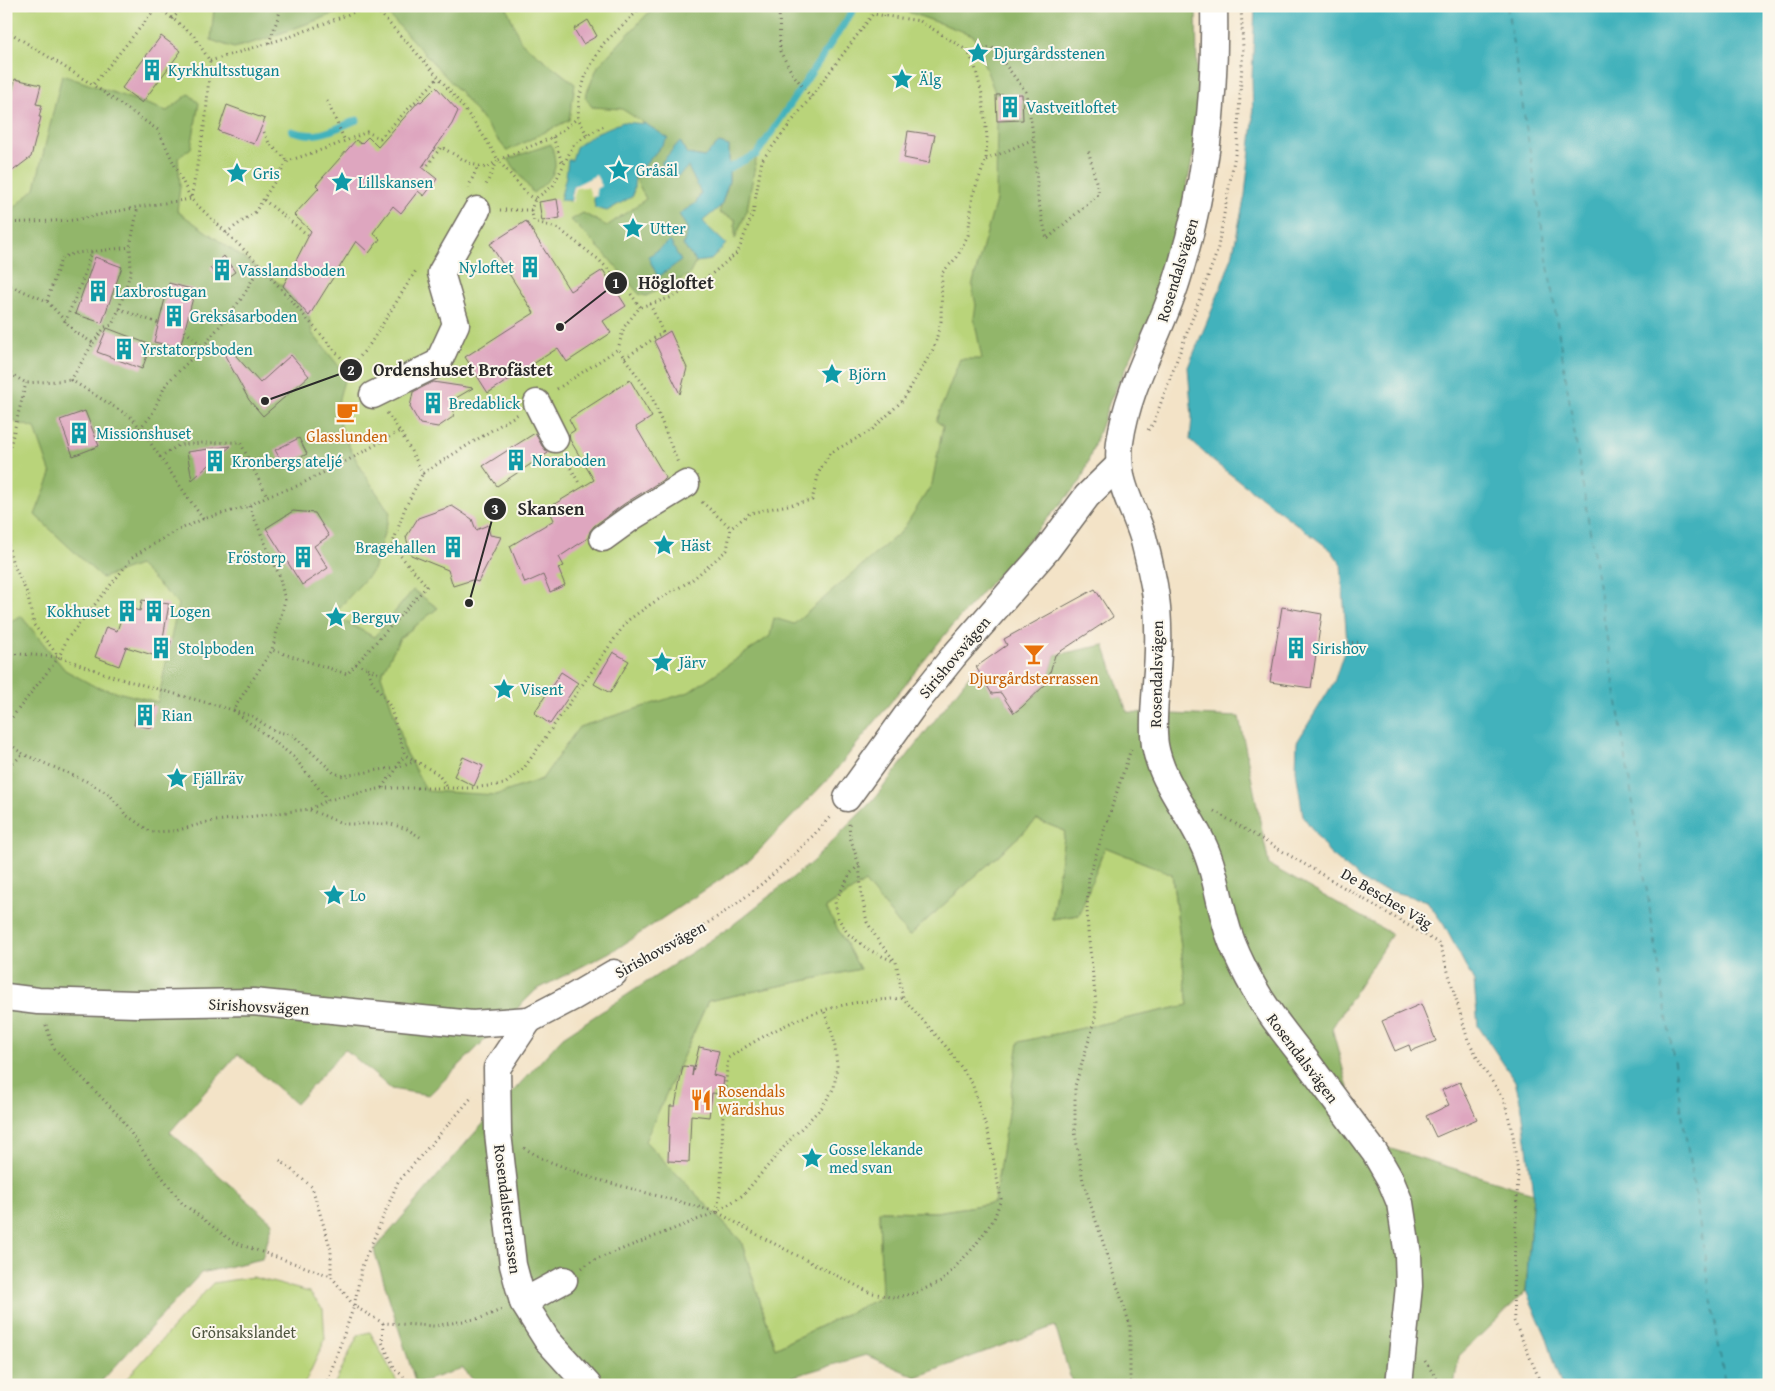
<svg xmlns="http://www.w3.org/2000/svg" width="1775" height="1391" font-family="'Gentium Book Plus',serif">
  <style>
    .green { fill: #b9d47a; stroke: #728052 }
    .forest { fill: #92b66a; stroke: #5e704a; fill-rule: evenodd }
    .water { fill: #43b2bc; stroke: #376e74 }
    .pier { fill: #f3e3c7 }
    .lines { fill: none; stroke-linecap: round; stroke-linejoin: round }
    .stream { stroke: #43b2bc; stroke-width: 7 }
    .ferry { stroke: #335a5e; stroke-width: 1; stroke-dasharray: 6 5; stroke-linecap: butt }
    .building { fill: #dea6bf }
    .minor-casing { stroke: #716b62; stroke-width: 29 }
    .path { stroke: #716b62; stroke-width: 3; stroke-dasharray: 1 4; stroke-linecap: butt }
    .minor { stroke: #fff; stroke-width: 26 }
    .path-bridge { stroke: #716b62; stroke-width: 3; stroke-dasharray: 1 4; stroke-linecap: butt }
    .labels { text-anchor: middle; stroke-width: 4; stroke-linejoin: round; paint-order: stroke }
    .culture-label { font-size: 16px; fill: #0d838f; stroke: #fbf7ec; text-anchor: start }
    .street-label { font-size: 16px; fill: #2b2b2b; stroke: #fbf7ec }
    .food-label { font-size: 16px; fill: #c56008; stroke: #fbf7ec }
    .park-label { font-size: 16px; fill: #4e553f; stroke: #fbf7ec }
    .leader { fill: none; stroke: #2b2b2b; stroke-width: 2 }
    .callout-dot { fill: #2b2b2b; stroke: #fbf7ec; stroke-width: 2 }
    .mark-label { font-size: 15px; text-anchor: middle; font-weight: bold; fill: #fff }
    .callout-label { font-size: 18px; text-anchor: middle; font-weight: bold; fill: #2b2b2b; stroke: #fbf7ec; stroke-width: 4; stroke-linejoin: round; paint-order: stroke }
  </style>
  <rect width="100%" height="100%" fill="#fbf7ec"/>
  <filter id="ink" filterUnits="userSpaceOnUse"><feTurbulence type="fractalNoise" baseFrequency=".02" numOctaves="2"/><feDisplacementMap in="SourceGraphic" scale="10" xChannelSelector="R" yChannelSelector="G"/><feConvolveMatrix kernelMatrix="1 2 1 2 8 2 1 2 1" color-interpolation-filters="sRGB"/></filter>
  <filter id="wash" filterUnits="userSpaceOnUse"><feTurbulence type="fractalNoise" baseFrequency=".0096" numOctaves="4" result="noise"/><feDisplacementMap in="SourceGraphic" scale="20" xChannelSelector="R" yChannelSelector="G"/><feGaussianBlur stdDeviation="1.12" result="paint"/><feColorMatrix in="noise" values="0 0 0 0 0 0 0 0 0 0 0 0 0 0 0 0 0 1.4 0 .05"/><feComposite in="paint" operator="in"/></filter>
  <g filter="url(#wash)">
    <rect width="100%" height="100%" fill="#f3e3c7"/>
    <g class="green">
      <polygon points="6,6 1072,6 1110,140 781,792 6,967"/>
      <polygon points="1037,820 1065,831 1052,919 1079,915 1105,847 1172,874 1188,1005 1020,1042 994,1203 936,1212 879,1211 882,1297 775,1348 741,1241 644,1141 708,1001 860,969 825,909 865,881 909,936"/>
      <polygon points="252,1277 309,1292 323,1309 325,1340 304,1385 121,1385 213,1283"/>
      <polygon points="370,1332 399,1385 334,1385 358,1335"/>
    </g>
    <g class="forest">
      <polygon points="222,6 356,6 262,40 234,48 211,40 214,9"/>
      <polygon points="388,6 506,6 521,42 575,84 569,120 507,151 461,93 390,16"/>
      <polygon points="655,6 856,6 757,154 747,210 735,239 735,219 719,213 729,181 729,146 719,143 704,157 687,154 680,141 688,166 701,193 696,203 683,245 696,262 689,275 646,296 639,294 605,254 571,220 583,213 607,226 646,199 635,177 667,138 622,109 592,107 585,97 598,66"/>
      <path d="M891,6H1196L1198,131L1168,279L1110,401L1081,481L952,626L832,775L751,859L618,948L536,990L429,1095L391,1089L345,1049L296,1104L238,1054L170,1132L273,1223L262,1259L201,1273L98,1385H6V623L21,616L65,670L96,687L158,702L178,604L139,565L102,578L35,515L51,474L35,428L6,419V214H8L35,188L62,75L167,111L189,94L199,103L191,148L178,158L180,186L177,211L283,286L309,316L312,333L346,375C343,384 339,395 338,405C334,434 375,489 390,513L373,570L333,615L374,637L413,590L438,608L400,638L381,675L401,734L404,750L427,791L496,795L542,779L579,727L689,692L770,636L774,618L794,624L902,531L932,484L943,426L936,421L960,359H982L974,318L976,305L972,286L996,200L997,121L1023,120L1022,95H996L973,35Z"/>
      <path d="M551,144C560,172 554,176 533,193L508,159Z"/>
      <path d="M1104,645L1127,712L1239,717L1269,865L1392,934L1332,1028L1362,1140L1533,1193L1526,1291L1459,1356L1454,1385H1069L1072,1383L1055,1326L916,1377L866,1355L771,1383V1385H477L463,1368L416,1384L374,1250L471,1137L563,1037L729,928L811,863L874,799L976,667L992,693H1001L1014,712L1022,707L1047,683L1055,655ZM1037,820L1065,831L1052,919L1079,915L1105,847L1172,874L1188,1005L1019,1042L994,1203L936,1212L879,1211L882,1297L775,1348L741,1241L645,1141L708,1001L860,969L826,908L865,882L909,936Z"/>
    </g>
    <g class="water">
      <polygon points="1255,6 1769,6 1769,1385 1562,1385 1547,1338 1526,1291 1533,1193 1522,1109 1515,1081 1478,1026 1474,982 1444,925 1427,901 1368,885 1329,853 1303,816 1296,770 1297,742 1334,682 1347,643 1341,564 1331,550 1214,462 1190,440 1192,417 1188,367 1214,305 1232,257 1245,195 1253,122 1252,78"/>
      <polygon points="623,122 646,124 668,138 635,177 633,196 607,211 595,208 593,194 590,184 574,186 571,201 560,200 566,176 568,160 572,160 576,147 584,141 598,132"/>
      <polygon points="680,141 687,154 704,157 719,143 729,146 729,181 721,206 703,221 708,227 726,244 711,260 696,262 683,245 688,230 679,214 696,203 701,193 688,167 677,177 661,163"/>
      <polygon points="670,241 681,261 658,277 648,257"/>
    </g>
    <polygon class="pier" points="596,175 602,186 596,189 597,196 593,197 591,195 588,187 576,188 572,203 571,201 574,186"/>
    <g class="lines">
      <g class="stream">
        <path d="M292,131C320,140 331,130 357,120"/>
        <polyline points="729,168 757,154 856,6"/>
      </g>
      <polyline class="ferry" points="1507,6 1725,1385"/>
    </g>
    <g id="blocks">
      <g class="building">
        <polygon points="588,20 597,36 583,44 574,29"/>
        <polygon points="161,36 181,51 142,103 122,88"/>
        <polygon points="15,79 41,85 36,104 42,105 39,117 41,117 31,157 6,176 6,97 11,98"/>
        <polygon points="436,87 458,111 452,124 422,167 437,179 424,196 418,191 401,213 393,206 373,233 380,239 369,253 356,241 309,316 283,286 311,231 294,215 319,188 316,185 356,140 361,144 368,137 378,147 419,101 421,102"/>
        <polygon points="1022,94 1023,120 997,121 996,95"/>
        <polygon points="227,105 265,119 254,144 218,131"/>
        <polygon points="908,131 935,135 929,163 904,158"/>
        <polygon points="557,199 560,218 542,221 539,202"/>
        <polygon points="526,221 570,291 603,270 626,306 603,321 611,333 567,362 558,348 488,393 465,357 534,313 490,244"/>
        <polygon points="224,256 235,272 221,282 210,268"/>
        <polygon points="95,257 122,267 102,323 75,314"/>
        <polygon points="169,283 195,290 180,348 154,342"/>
        <polygon points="107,328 151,345 142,369 97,352"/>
        <polygon points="670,331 687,368 680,394 654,341"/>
        <polygon points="229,348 260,383 291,355 309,376 263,416 249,400 223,352"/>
        <polygon points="630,380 652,417 636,427 666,478 624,504 594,526 590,531 588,538 559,557 564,566 558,568 565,585 550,592 543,575 525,583 510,546 554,520 548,508 594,480 570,440 569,434 575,430 569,419"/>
        <polygon points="433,382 473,388 456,398 453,417 438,427 420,424 410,407 413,392"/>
        <polygon points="85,411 99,446 73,456 60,420"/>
        <polygon points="535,433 542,446 548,453 497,486 483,466"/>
        <polygon points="299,438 307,454 284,466 275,450"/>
        <polygon points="231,446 192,480 187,452"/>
        <polygon points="452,506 472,519 476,530 488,525 490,535 501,537 478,582 472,580 453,586 448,570 411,555 406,537 418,518"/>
        <polygon points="293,511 315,513 329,536 314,546 328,568 302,585 266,528"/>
        <polygon points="1095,589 1113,617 1055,655 1047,683 1022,707 1014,713 1001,693 992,694 976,667 1007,645 1004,639"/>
        <polygon points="142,600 169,604 163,638 171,641 166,659 126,647 119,666 95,657 106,627 117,631 125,607 140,611"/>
        <polygon points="1282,607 1322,614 1311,688 1270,682"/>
        <polygon points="613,652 629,661 610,693 594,684"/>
        <polygon points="561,672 578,683 550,724 534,713"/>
        <polygon points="138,703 155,706 152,728 134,725"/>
        <polygon points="463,757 483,766 474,786 454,776"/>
        <polygon points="1421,1004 1436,1041 1411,1051 1409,1045 1395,1051 1382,1021"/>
        <polygon points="699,1047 719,1051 713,1075 724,1078 722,1094 712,1093 709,1117 691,1115 689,1162 668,1161 670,1106 675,1106 683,1066 693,1067 692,1076"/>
        <polygon points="1460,1082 1477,1119 1436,1137 1426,1116 1449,1105 1442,1090"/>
      </g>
    </g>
  </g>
  <g filter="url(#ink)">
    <use href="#blocks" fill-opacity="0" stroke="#716b62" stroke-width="1"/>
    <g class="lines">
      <g class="minor-casing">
        <g id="minor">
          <path d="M1214,6C1216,98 1205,192 1177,280C1160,335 1128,384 1120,442C1115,483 1132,502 1143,537C1147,552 1151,569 1154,585C1160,618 1159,650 1156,683C1155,704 1152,725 1155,745C1162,786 1194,817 1208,856C1216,877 1219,900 1225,921C1229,937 1236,953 1243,967C1259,1001 1282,1030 1305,1059C1328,1090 1352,1122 1375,1153L1390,1179L1400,1203L1408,1255L1409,1286L1399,1385"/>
          <polyline points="373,395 438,363 456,324 441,273 477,210"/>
          <polyline points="537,403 555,439"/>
          <polyline points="603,538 632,517 686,484"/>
          <polyline points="847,798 912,708 953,657 1046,551 1087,496 1119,465"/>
          <polyline points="6,997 38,1001 136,1004 253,1002 472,1024 529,1020 573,997 614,973"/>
          <polyline points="529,1020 497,1068 498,1133 513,1265 523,1302 547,1340 588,1385"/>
          <polyline points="523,1302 564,1280"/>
        </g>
      </g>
      <g class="path">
        <polyline points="158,6 93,85 158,130 191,199 261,266 358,377"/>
        <path d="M373,6C418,55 466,102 498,160L485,187"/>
        <polyline points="779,6 780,51 792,73 811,97"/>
        <polyline points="885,16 886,6"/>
        <polyline points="172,19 185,6"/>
        <polyline points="6,30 93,85"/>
        <polyline points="269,43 282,6"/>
        <polyline points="968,51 992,47 1026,92 1034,139"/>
        <polyline points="210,61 292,36 370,6"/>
        <polyline points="327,101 345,141"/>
        <polyline points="264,132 269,143 288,161"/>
        <polyline points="587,135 578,118 579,99 586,74 603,44 643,6"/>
        <polyline points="553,137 563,165"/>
        <polyline points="986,160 1034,139 1038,200 1047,239 1099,194 1088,149"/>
        <polyline points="424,164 427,166 441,147 471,164 487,168 497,161"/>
        <polyline points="468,188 478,166"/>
        <polyline points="535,199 529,196 498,160 553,137 578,118"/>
        <polyline points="264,200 309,236"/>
        <polyline points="500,210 531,210 535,199 553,186 573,146 587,135 606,125"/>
        <polyline points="531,210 534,221 559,229 599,260 626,287 640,307"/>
        <polyline points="6,223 75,220 138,207 191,199 206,116 210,61 193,35 157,6"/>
        <polyline points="226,233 255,212 288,161 333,146 367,132 380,138 439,77"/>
        <polyline points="347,255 351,257"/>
        <polyline points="6,284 47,301 75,332 93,343 71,380 132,418 140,428"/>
        <path d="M47,301L61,259C69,253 81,252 91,252"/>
        <polyline points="650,304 664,335"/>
        <polyline points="119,309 158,323"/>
        <polyline points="65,322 83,279 91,252 130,247"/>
        <polyline points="185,331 203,347"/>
        <polyline points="93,343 105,327 112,325 119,309 131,271 130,247 138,207"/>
        <polyline points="625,358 662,333"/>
        <polyline points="351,368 370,344 417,269"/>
        <polyline points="6,371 26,383 71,380"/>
        <polyline points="557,389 618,349 651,395 678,463"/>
        <polyline points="387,413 400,431 423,473 518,414"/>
        <polyline points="1148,430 1153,424 1217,252 1237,144 1243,48 1241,6"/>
        <polyline points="160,457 179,445 203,443 240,442 267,496"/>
        <polyline points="566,459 580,485"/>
        <polyline points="6,476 9,451 26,383"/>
        <polyline points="702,502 731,528"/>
        <polyline points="249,506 279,575 285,600 272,650"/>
        <polyline points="203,519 140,428 151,416 166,384 203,347 242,298 260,266"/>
        <polyline points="6,535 12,561 27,593 34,625 59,657"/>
        <polyline points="1347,643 1361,642"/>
        <polyline points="6,653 59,657 114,677 233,710"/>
        <polyline points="356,664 368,668 371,679 390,706 405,755 438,774 447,787"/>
        <polyline points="368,668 381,675"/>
        <polyline points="6,725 59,657 67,639 134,556 172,533 203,519 249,506 267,496 297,486 354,457 400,431"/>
        <polyline points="6,741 23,754 86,781 110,795 126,815 151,832 175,831 208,822 310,809 328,800 383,788 471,788 505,784 524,768 627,621 651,604 692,580 727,550 731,528 750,513 812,500 819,472 830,453 872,430 903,400 934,348 941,321 942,273 957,257 968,235 973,194 986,160 987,137 982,94 975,67 968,51 920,21 873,14 811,97 762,160 753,213 738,252 707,278 673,297 640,307 624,327 618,349"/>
        <polyline points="1131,749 1089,876 1087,910 1088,932 1096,1003 1095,1020 1075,1086 1075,1133 1083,1181 1130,1325 1130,1379 1132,1385"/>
        <polyline points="6,770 23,754"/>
        <path d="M383,788C384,782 389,779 393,774C397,768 400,761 405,755"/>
        <polyline points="328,800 294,757 233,710 272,650 347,674 427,586 392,546 405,508 423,473"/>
        <polyline points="310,810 344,824 391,824 407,829 420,837"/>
        <polyline points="1214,811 1440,944 1468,1040 1485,1071 1504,1099 1513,1135 1518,1174 1513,1292 1514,1321 1542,1385"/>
        <polyline points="859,865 850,874 835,902 838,918 848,934 869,950 895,962"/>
        <path d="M633,963C660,948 689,935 714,919C758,891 797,854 831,816"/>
        <polyline points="46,1025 53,1047 121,1118 147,1157 182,1203 233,1242 331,1276 354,1306 383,1323 434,1326 481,1318 501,1310"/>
        <polyline points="524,1148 543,1159 592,1178 717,1212 765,1239 869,1292 894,1298 915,1293 941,1282 974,1247 994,1219 1001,1199 989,1136 972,1083 949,1050 903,998 896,962 879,942 867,922 862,897 859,865 850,837 849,822"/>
        <polyline points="280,1160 312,1187 331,1250 331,1276"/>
        <path d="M717,1212L721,1183L723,1113L728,1058C765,1034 805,1012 849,1004C866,1000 885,1000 903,998"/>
        <polyline points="582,1268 592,1261 717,1212 743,1195 789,1141 822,1107 834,1088 837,1066 834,1039 824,1011"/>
        <polyline points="383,1323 382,1342 395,1369 413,1385"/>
        <polyline points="1425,1361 1441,1385"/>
        <polyline points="326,1385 354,1306 362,1266 398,1182 473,1096"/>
        <polyline points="451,1385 463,1385"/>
      </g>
      <use href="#minor" class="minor"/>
      <polyline class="path-bridge" points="233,710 252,716 274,731 293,735 334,773 343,776 403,766 416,761"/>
    </g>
  </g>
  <defs>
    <g id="sight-bare" transform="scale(1.725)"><path d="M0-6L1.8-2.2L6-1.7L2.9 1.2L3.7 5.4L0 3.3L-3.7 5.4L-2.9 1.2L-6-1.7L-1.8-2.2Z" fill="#0f9aa8" stroke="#fbf7ec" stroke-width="2.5" paint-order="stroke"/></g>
    <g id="building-bare" transform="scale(1.725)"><path d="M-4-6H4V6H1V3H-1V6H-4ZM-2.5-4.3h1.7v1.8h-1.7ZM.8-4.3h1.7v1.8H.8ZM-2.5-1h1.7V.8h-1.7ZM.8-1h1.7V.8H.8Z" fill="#0f9aa8" stroke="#fbf7ec" stroke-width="2.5" paint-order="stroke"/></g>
    <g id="cafe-bare" transform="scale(1.725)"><path d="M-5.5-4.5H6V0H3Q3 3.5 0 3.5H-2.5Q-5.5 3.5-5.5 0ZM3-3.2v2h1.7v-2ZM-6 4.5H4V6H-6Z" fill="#e8710a" stroke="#fbf7ec" stroke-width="2.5" paint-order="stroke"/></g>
    <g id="bar-bare" transform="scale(1.725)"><path d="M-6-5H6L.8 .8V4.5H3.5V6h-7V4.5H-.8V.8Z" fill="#e8710a" stroke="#fbf7ec" stroke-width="2.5" paint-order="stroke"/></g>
    <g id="restaurant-bare" transform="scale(1.725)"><path d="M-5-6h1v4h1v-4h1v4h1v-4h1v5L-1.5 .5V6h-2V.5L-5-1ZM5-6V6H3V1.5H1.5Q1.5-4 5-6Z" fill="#e8710a" stroke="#fbf7ec" stroke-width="2.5" paint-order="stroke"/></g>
  </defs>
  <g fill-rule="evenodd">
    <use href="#sight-bare" x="978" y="53"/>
    <use href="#building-bare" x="152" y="70"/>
    <use href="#sight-bare" x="902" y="79"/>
    <use href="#building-bare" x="1010" y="107"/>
    <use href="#sight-bare" x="619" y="170"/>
    <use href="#sight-bare" x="237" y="173"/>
    <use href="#sight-bare" x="342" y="182"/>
    <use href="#sight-bare" x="633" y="228"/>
    <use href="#building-bare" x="530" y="267"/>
    <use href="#building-bare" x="222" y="270"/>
    <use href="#building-bare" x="98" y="291"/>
    <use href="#building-bare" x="174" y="316"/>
    <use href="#building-bare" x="124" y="349"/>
    <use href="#sight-bare" x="832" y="374"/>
    <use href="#building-bare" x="433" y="403"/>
    <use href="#cafe-bare" x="347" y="412"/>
    <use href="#building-bare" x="79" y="433"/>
    <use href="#building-bare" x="516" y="460"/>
    <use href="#building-bare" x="215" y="461"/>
    <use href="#sight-bare" x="664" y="545"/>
    <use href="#building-bare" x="453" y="547"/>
    <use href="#building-bare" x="303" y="557"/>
    <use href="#building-bare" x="127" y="611"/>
    <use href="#building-bare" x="154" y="611"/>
    <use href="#sight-bare" x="336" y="617"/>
    <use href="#building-bare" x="161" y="648"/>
    <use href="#building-bare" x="1296" y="648"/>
    <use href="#bar-bare" x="1034" y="654"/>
    <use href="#sight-bare" x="662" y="662"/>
    <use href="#sight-bare" x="504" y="689"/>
    <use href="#building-bare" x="145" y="715"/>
    <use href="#sight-bare" x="177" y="778"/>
    <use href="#sight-bare" x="334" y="895"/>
    <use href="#restaurant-bare" x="701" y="1100"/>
    <use href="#sight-bare" x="812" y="1158"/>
  </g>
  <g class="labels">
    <g class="culture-label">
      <text x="994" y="59">Djurgårdsstenen</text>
      <text x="168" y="76">Kyrkhultsstugan</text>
      <text x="919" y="85">Älg</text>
      <text x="1026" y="113">Vastveitloftet</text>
      <text x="636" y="176">Gråsäl</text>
      <text x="253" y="179">Gris</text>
      <text x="358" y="188">Lillskansen</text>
      <text x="650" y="234">Utter</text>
      <text x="514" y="273" text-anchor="end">Nyloftet</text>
      <text x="238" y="276">Vasslandsboden</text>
      <text x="115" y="297">Laxbrostugan</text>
      <text x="190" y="322">Greksåsarboden</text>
      <text x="140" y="355">Yrstatorpsboden</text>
      <text x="849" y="380">Björn</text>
      <text x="449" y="409">Bredablick</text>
      <text x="96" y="439">Missionshuset</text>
      <text x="532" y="466">Noraboden</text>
      <text x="232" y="467">Kronbergs ateljé</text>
      <text x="681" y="551">Häst</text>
      <text x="436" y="553" text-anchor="end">Bragehallen</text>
      <text x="286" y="563" text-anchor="end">Fröstorp</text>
      <text x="110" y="617" text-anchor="end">Kokhuset</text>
      <text x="170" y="617">Logen</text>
      <text x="352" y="623">Berguv</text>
      <text x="178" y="654">Stolpboden</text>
      <text x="1312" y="654">Sirishov</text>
      <text x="679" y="668">Järv</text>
      <text x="520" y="695">Visent</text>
      <text x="162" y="721">Rian</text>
      <text x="193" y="784">Fjällräv</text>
      <text x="350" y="901">Lo</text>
      <text x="829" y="1155">Gosse lekande<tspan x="829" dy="18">med svan</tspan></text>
    </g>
    <g class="street-label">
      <text transform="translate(1177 270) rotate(-73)" y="6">Rosendalsvägen</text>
      <text transform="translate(954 657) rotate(-50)" y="6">Sirishovsvägen</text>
      <text transform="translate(1156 674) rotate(-89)" y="6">Rosendalsvägen</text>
      <text transform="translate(1387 898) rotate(31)" y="6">De Besches Väg</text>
      <text transform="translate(660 949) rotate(-29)" y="6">Sirishovsvägen</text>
      <text transform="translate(259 1006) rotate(3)" y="6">Sirishovsvägen</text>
      <text transform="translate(1303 1058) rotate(53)" y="6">Rosendalsvägen</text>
      <text transform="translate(508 1209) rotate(83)" y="6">Rosendalsterrassen</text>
    </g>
    <g class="food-label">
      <text x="347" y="442">Glasslunden</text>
      <text x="1034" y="684">Djurgårdsterrassen</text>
      <text x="718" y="1097" text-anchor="start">Rosendals<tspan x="718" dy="18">Wärdshus</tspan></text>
    </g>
    <g class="park-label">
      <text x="244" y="1338">Grönsakslandet</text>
    </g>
  </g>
  <path class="leader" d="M560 327L616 283M265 401L351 370M469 603L495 509"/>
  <g class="callout-dot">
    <circle cx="560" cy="327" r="5"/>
    <circle cx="265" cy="401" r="5"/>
    <circle cx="469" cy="603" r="5"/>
    <circle cx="616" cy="283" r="12"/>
    <circle cx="351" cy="370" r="12"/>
    <circle cx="495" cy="509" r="12"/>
  </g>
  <g class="mark-label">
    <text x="616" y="288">1</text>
    <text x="351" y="375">2</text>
    <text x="495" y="514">3</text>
  </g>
  <g class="callout-label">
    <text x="676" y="289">Högloftet</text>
    <text x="463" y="376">Ordenshuset Brofästet</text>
    <text x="551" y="515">Skansen</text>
  </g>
  <rect width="1775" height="1391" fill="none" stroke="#fbf7ec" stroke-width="25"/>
</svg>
